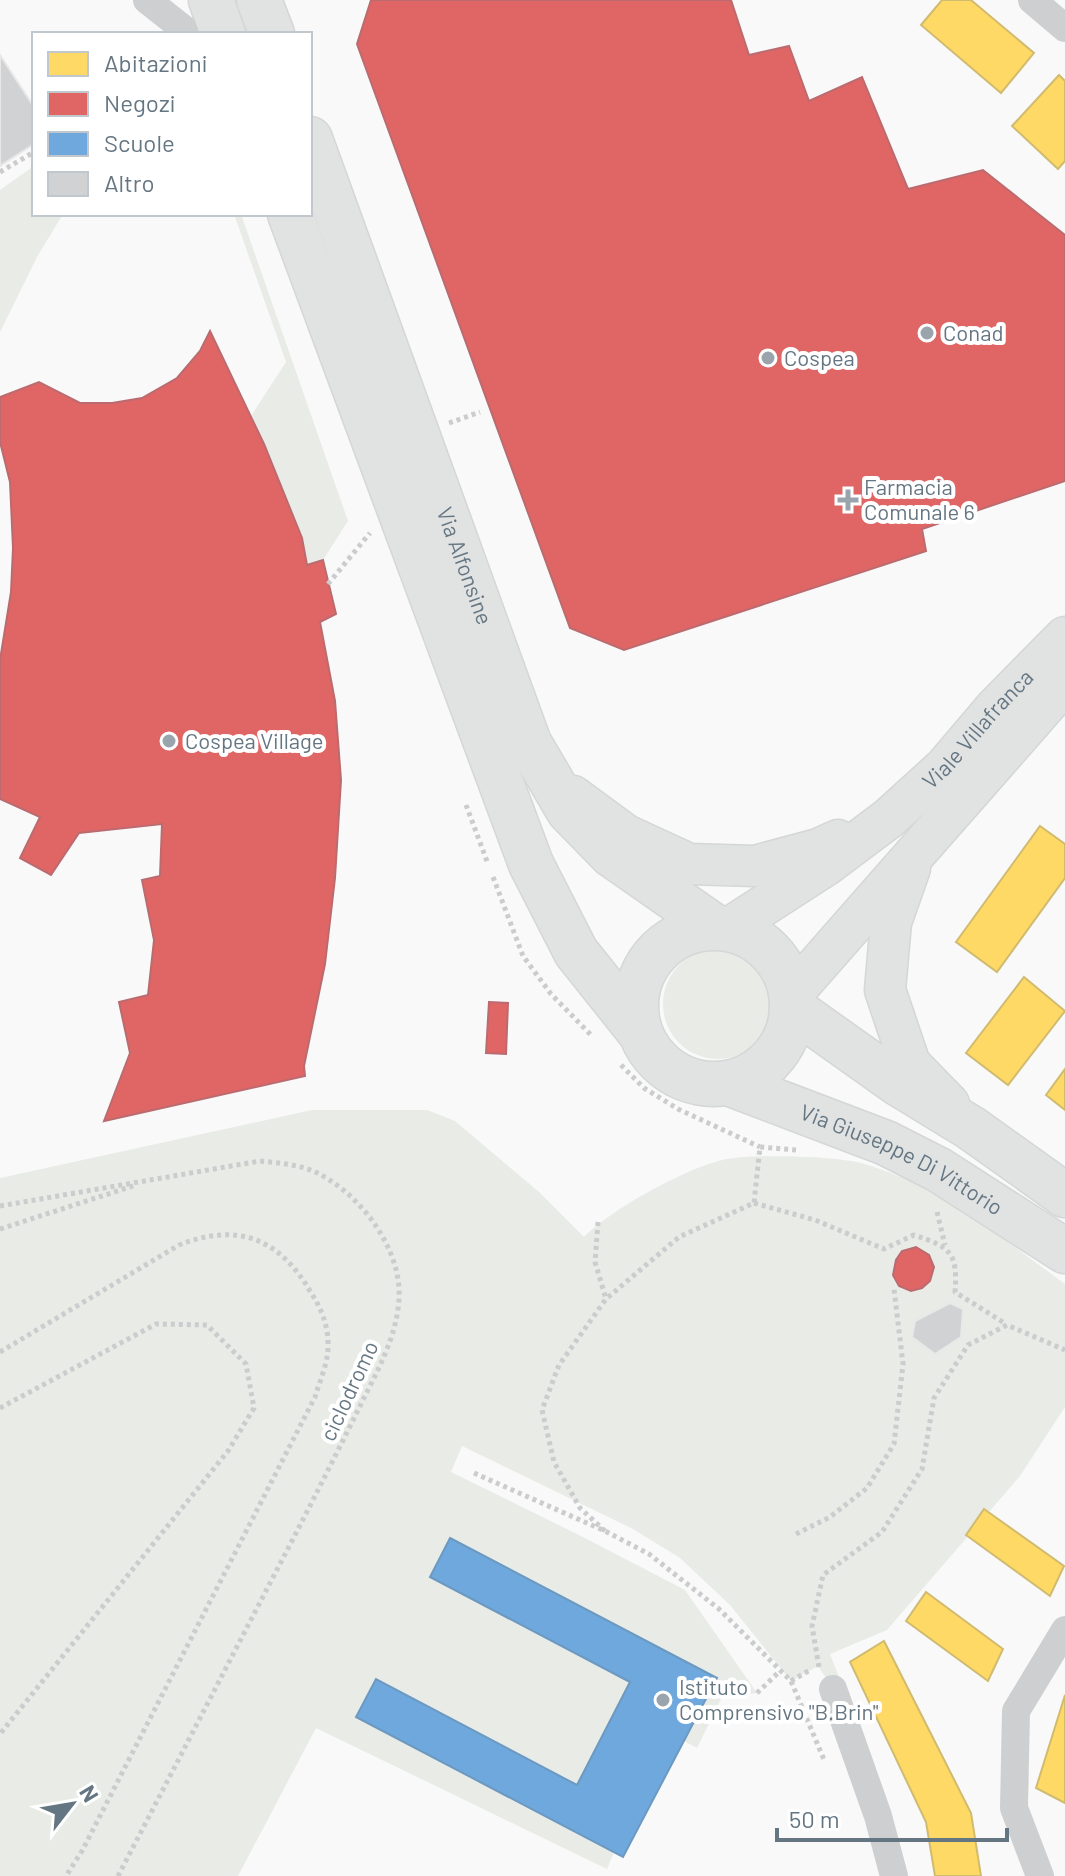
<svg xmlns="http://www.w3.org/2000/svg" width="1065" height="1876" font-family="Barlow,sans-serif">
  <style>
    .green { fill: #e8ebe6 }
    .homes { fill: #ffd966; stroke: #d1bb6f; stroke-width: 2 }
    .shops { fill: #e06666; stroke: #bb6b6f; stroke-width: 2 }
    .schools { fill: #6fa8dc; stroke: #6c99c1; stroke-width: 2 }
    .building { fill: #d0d2d3; stroke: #e8e8e8; stroke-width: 2 }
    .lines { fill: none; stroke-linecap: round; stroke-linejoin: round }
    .secondary-casing { stroke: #d5d6d7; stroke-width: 43 }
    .primary-casing { stroke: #d5d6d7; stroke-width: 47 }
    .path { stroke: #cbcccd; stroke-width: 5; stroke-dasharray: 4 4; stroke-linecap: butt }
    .minor { stroke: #cecfd0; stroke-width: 28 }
    .secondary { stroke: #e1e2e2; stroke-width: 40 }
    .primary { stroke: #e1e2e2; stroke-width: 44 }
    .poi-dot { fill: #99a4ac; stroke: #fff; stroke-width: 3 }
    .labels { text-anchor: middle; stroke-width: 8; stroke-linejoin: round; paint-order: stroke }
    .poi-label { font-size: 22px; fill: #657683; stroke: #fff; text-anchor: start }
    .street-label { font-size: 22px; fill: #657683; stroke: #fff }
  </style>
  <rect width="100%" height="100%" fill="#f9f9f9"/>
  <g class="green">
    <polygon points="34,166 34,214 63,214 37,257 0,332 0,190"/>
    <polygon points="234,214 241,214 348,521 323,560 307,565 302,538 251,416 286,362"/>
    <circle cx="718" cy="1004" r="55"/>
    <path d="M312,1110H427L455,1121L539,1192L584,1237C610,1210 689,1166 727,1159C754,1154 835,1156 861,1163C883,1169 915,1182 934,1193C981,1219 1022,1253 1065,1284V1407L1020,1476L887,1630L830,1654L842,1685L833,1689L818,1666L791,1681L730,1605L680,1558L633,1529L462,1446L451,1472L581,1536L685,1590L757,1693L722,1697L697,1748L684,1741L716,1678L450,1538L430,1577L630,1682L577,1784L376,1679L356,1717L614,1852L607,1869L316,1728L238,1876H0V1178Z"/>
  </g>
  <g class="homes">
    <polygon points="942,0 971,0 1034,53 1001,93 921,25"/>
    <polygon points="1059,75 1065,81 1065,161 1058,169 1012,126"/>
    <polygon points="1040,826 1065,844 1065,878 997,972 956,942"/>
    <polygon points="1024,977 1065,1011 1008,1085 966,1053"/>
    <polygon points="1065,1069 1065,1110 1046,1095"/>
    <polygon points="984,1509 1064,1566 1050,1596 966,1535"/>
    <polygon points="926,1592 1003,1649 988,1681 906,1621"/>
    <polygon points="884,1641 971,1813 981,1876 935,1876 926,1822 850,1662"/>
    <polygon points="1065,1695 1065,1803 1036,1788"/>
  </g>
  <g class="shops">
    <polygon points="371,0 731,0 749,55 789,46 809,101 862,77 908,189 983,170 1065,235 1065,481 922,529 926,551 624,650 570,628 357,44"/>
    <polygon points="210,331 264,444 302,538 307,565 323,560 336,614 320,622 335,701 341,780 335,878 325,964 304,1066 305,1076 104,1121 130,1053 119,1002 148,995 154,940 142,880 160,876 162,824 79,833 51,875 20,858 40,817 0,799 0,660 11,592 13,548 10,482 0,442 0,397 39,382 80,403 112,403 142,398 177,378 200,351"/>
    <polygon points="489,1002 508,1003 506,1054 486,1053"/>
    <polygon points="916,1247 929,1255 934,1267 930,1281 922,1288 911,1291 899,1286 893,1275 896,1260 902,1251"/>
  </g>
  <polygon class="schools" points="450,1538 717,1678 623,1857 356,1717 376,1679 577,1785 630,1682 430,1577"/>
  <g class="building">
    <polygon points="0,55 34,107 34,144 0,166"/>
    <polygon points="950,1303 963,1309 961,1337 935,1354 912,1337 915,1321"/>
  </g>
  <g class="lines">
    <g class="secondary-casing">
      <g id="secondary">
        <polyline points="573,796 626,835 689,864 755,866 818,849 838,840"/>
        <polyline points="910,868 891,922 885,990 910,1064 949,1104"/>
        <path id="s1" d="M729,928L825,866L889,818L945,767L996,707L1065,637"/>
        <polyline points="792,994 1065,683"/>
      </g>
    </g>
    <g class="primary-casing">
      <g id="primary">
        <polyline points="211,0 223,34"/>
        <polyline points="259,0 272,34"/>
        <path id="s2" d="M310,139L529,743L569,811L612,855L715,927"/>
        <polyline points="290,214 531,864 576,952 639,1031"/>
        <circle cx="714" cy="1006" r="78"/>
        <polyline points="792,1008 899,1084 971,1128 1065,1195"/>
        <path id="s3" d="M728,1083L886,1143L939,1170L1065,1251"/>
      </g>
    </g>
    <g class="path">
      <polyline points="0,172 34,152"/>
      <polyline points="449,423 480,412"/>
      <polyline points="328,584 370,533"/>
      <polyline points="466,805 488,864"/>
      <polyline points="493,877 523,956 551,994 591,1035"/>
      <polyline points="621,1065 644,1088 678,1109 760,1147"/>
      <path d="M754,1203L815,1220L884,1249L914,1235C950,1247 958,1252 955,1292L1006,1324"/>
      <path d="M0,1206L260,1161C278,1163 296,1164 313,1171C356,1190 396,1241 399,1288C401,1331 377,1371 359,1408C338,1451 316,1494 294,1537C235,1650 177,1763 118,1876"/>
      <polyline points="937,1212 945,1245"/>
      <polyline points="598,1222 595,1262 606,1299"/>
      <polyline points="0,1229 136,1185"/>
      <path d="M0,1352L179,1245C237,1222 279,1238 310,1291C320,1306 328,1324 328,1343C329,1361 320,1380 315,1397L82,1851L66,1876"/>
      <polyline points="0,1408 156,1324 207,1325 246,1364 254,1408 228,1451 0,1734"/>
      <polyline points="474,1473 605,1531 649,1554 719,1609 791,1681 825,1762"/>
      <polyline points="605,1531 580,1508 554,1462 542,1410 559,1365 606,1299 679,1237 754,1203 760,1147 796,1150"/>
      <polyline points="796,1534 830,1517 867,1488 894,1444 903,1364 894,1289"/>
      <polyline points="819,1667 812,1626 823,1575 882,1532 922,1469 934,1398 968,1345 1007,1325 1065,1350"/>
      <polyline points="791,1681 810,1670"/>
      <polyline points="757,1693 780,1671"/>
    </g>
    <g class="minor">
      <polyline points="147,0 190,34"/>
      <polyline points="1032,0 1065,28"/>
      <polyline points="833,1689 878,1816 894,1876"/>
      <polyline points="1040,1876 1014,1808 1016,1711 1065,1630"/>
    </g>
    <use href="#secondary" class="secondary"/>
    <use href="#primary" class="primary"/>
  </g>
  <g class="poi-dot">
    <circle cx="927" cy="333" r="8"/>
    <circle cx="768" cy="358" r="8"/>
    <path d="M844 488h8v8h8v8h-8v8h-8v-8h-8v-8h8z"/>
    <circle cx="169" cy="741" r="8"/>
    <circle cx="663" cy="1700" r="8"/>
  </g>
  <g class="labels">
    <g class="poi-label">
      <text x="943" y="341">Conad</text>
      <text x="784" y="366">Cospea</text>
      <text x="864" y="495">Farmacia<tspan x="864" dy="25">Comunale 6</tspan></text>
      <text x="185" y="749">Cospea Village</text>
      <text x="679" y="1695">Istituto<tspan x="679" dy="25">Comprensivo "B.Brin"</tspan></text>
    </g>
    <g class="street-label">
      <text dy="8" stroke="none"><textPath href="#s2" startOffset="454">Via Alfonsine</textPath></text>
      <text dy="8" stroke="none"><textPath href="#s1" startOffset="320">Viale Villafranca</textPath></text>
      <text dy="8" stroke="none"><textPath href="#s3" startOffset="190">Via Giuseppe Di Vittorio</textPath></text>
      <text transform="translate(349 1391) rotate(-65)" y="8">ciclodromo</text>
    </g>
  </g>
  <rect x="32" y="32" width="280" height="184" fill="#ffffff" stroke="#c1c8cd" stroke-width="2"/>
  <rect x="48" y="52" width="40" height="24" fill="#ffd966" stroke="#c1c8cd" stroke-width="2"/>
  <text x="104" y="72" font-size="24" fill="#657683">Abitazioni</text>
  <rect x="48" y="92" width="40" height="24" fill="#e06666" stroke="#c1c8cd" stroke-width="2"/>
  <text x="104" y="112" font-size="24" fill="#657683">Negozi</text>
  <rect x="48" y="132" width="40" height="24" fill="#6fa8dc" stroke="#c1c8cd" stroke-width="2"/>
  <text x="104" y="152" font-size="24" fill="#657683">Scuole</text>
  <rect x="48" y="172" width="40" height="24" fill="#d0d2d3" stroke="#c1c8cd" stroke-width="2"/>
  <text x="104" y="192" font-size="24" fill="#657683">Altro</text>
  <g transform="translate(72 1804) rotate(59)" stroke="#ffffff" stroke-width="6" paint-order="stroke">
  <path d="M0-6L14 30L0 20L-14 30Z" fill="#657683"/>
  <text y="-12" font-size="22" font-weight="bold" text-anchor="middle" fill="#657683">N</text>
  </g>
  <path d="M777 1828v12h230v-12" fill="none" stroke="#657683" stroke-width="4"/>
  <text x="789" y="1828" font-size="24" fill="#657683" stroke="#ffffff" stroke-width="6" paint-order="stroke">50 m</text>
</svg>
